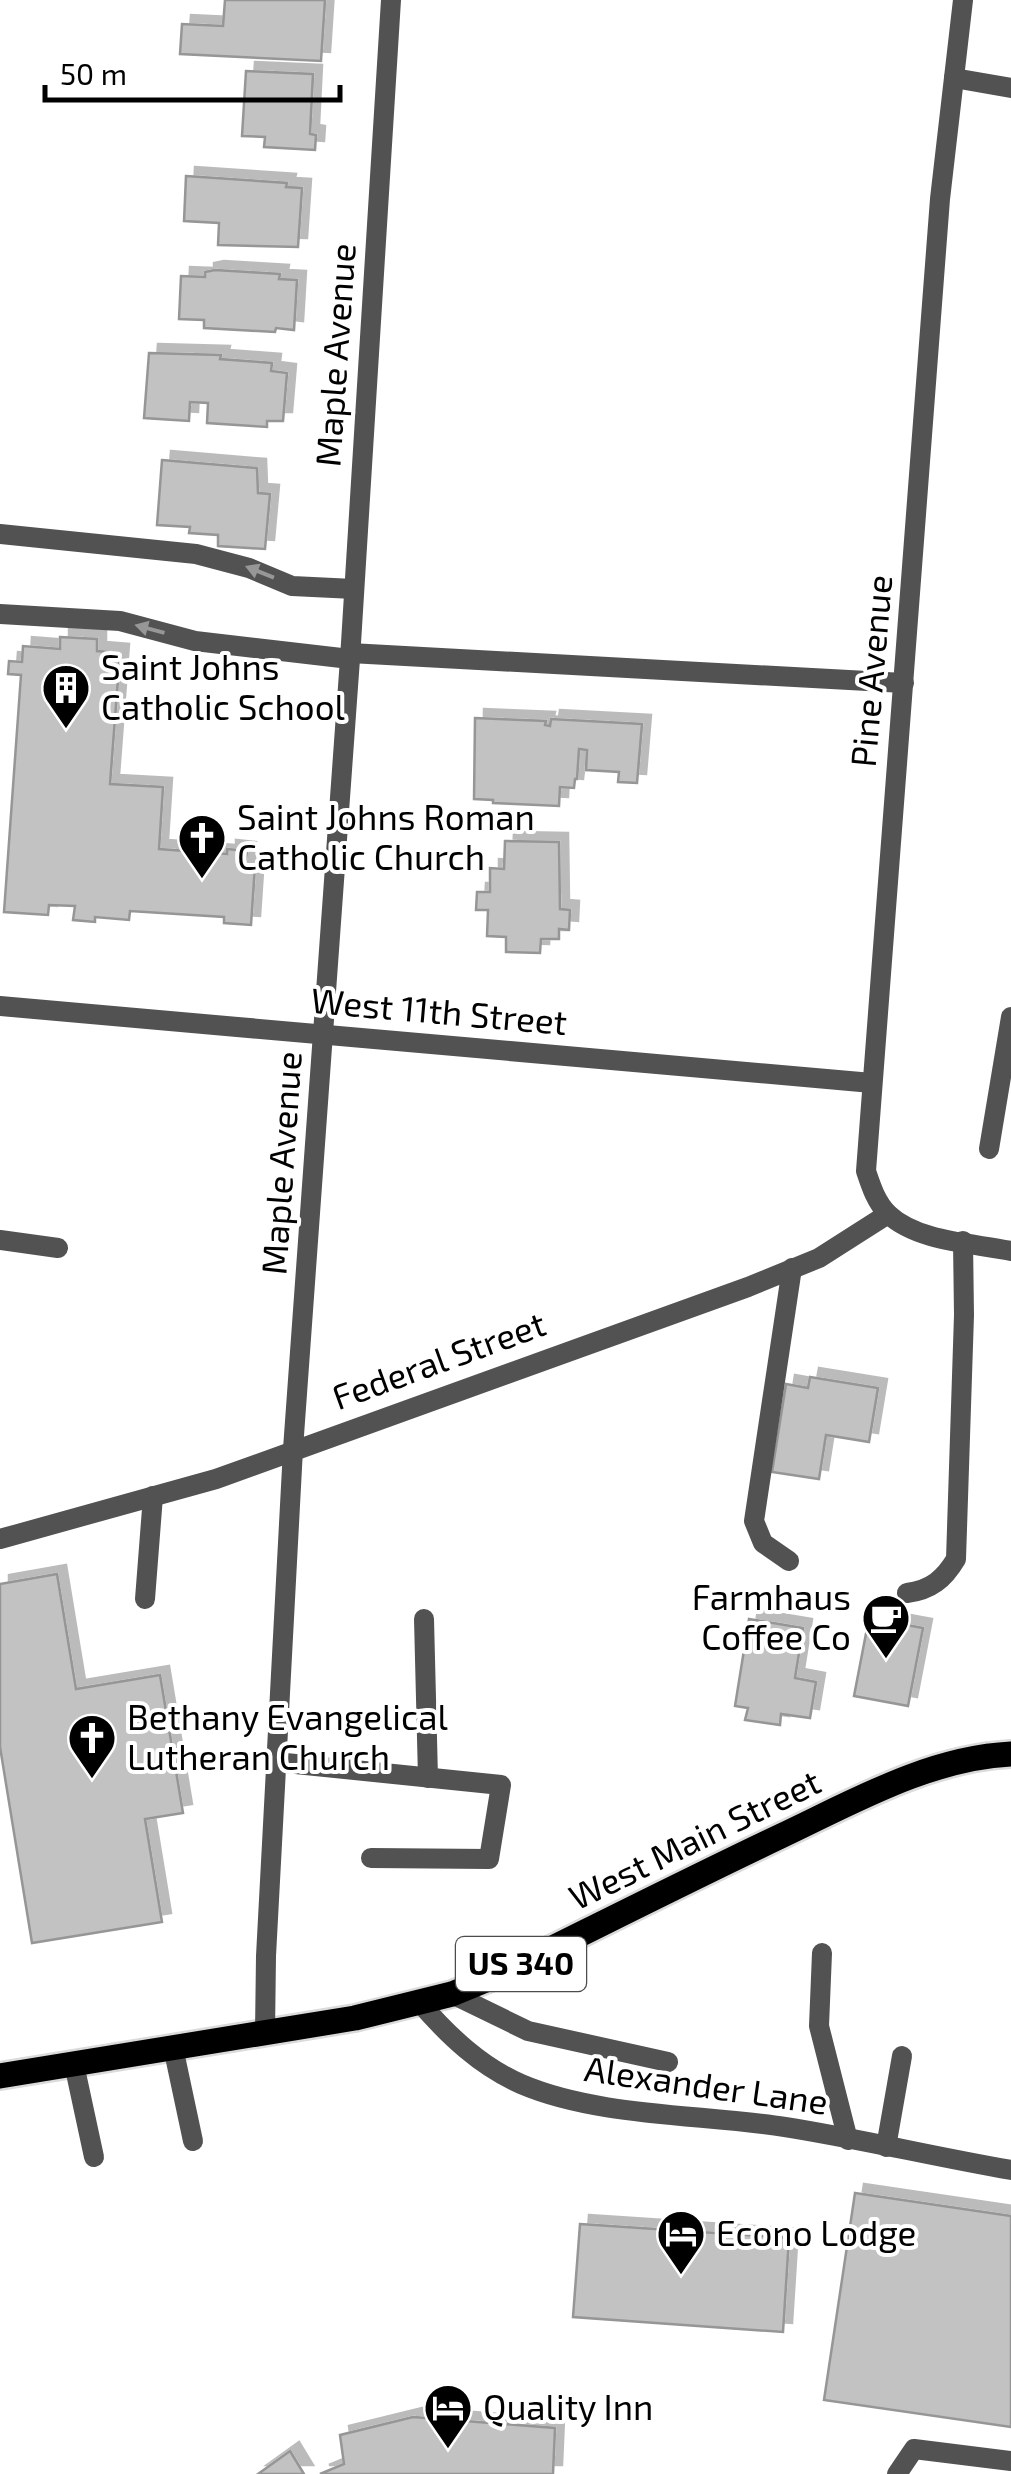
<svg xmlns="http://www.w3.org/2000/svg" width="1011" height="2474" font-family="'Exo 2',sans-serif">
  <style>
    .building { fill: #c2c2c2; stroke: #969696; stroke-width: 2.5; filter: url(#shadow) }
    .lines { fill: none; stroke-linecap: round; stroke-linejoin: round }
    .primary-casing { stroke: #dbdbdb; stroke-width: 30 }
    .service { stroke: #525252; stroke-width: 20 }
    .minor { stroke: #525252; stroke-width: 20 }
    .tertiary { stroke: #525252; stroke-width: 20 }
    .primary { stroke: #000; stroke-width: 25 }
    .oneway { fill: #979797 }
    .labels { text-anchor: middle; stroke-width: 8; stroke-linejoin: round; paint-order: stroke }
    .shield { fill: #fff; stroke: #4c4c4c; stroke-width: 2.5 }
    .shield-label { font-size: 32px; font-weight: bold; fill: #000 }
    .street-label { font-size: 35px; fill: #000; stroke: #fff }
    .poi-label { font-size: 35px; fill: #000; stroke: #fff; text-anchor: start }
  </style>
  <defs>
    <filter id="shadow"><feDropShadow dx="9" dy="-9" stdDeviation="0" flood-color="#0004"/></filter>
  </defs>
  <rect width="100%" height="100%" fill="#fff"/>
  <g class="building">
    <polygon points="225,0 325,0 321,61 180,54 182,24 223,26"/>
    <polygon points="246,71 313,74 310,134 316,135 315,150 264,147 265,137 242,136"/>
    <polygon points="186,176 287,183 286,187 302,188 298,247 218,245 219,223 184,221"/>
    <polygon points="215,270 280,274 279,279 297,280 294,330 276,328 275,332 204,328 204,320 179,319 181,276 205,277 205,272"/>
    <polygon points="149,353 221,355 220,359 272,363 271,371 287,373 283,421 267,421 267,427 207,423 208,403 190,402 189,421 144,418"/>
    <polygon points="162,460 257,468 258,493 270,494 265,549 218,546 218,535 189,533 190,527 157,525"/>
    <polygon points="60,637 97,639 97,651 120,653 110,784 163,787 159,849 227,854 227,849 247,851 245,865 255,866 251,925 224,923 224,917 130,911 129,920 95,917 95,922 73,920 75,906 49,905 48,915 4,912 21,675 8,674 9,661 22,662 23,646 60,649"/>
    <polygon points="475,718 546,721 545,725 550,726 551,719 642,724 637,783 618,782 619,772 586,770 587,750 579,749 577,779 575,779 574,788 560,787 559,806 493,803 493,800 474,799"/>
    <polygon points="505,841 559,842 560,909 570,910 569,930 559,929 559,939 541,939 540,953 506,952 506,937 487,936 488,910 476,910 477,892 490,892 490,868 504,869"/>
    <polygon points="810,1377 878,1388 869,1442 826,1435 819,1479 772,1472 786,1384 808,1388"/>
    <polygon points="57,1574 76,1689 160,1675 183,1813 145,1819 162,1922 32,1943 0,1747 0,1584"/>
    <polygon points="869,1618 923,1628 908,1706 854,1696"/>
    <polygon points="749,1619 803,1628 795,1678 816,1682 810,1718 781,1714 780,1725 745,1720 748,1708 735,1706"/>
    <polygon points="855,2193 1011,2216 1011,2427 824,2400"/>
    <polygon points="580,2224 789,2238 783,2332 573,2317"/>
    <polygon points="413,2417 555,2428 553,2474 320,2474 344,2464 340,2435"/>
    <polygon points="290,2451 304,2474 258,2474"/>
  </g>
  <g class="lines">
    <g class="primary-casing">
      <path id="primary" d="M0,2076L355,2018L452,1994L498,1975C592,1929 686,1881 781,1836C853,1802 929,1758 1011,1754"/>
    </g>
    <g class="service">
      <polyline points="0,534 196,554 249,568 292,586 354,589"/>
      <polyline points="0,614 120,621 195,641 350,659"/>
      <polyline points="350,653 904,683"/>
      <polyline points="989,1149 1011,1017"/>
      <polyline points="0,1240 58,1248"/>
      <polyline points="789,1561 763,1543 754,1521 792,1268"/>
      <path d="M907,1593C931,1590 944,1579 956,1559L964,1315L963,1241"/>
      <polyline points="145,1599 153,1496"/>
      <polyline points="424,1619 428,1778"/>
      <polyline points="276,1762 501,1785 489,1859 371,1858"/>
      <polyline points="822,1953 819,2026 848,2140"/>
      <polyline points="452,1994 528,2031 668,2062"/>
      <path d="M420,2003C449,2036 480,2066 521,2084C598,2117 702,2114 785,2127C861,2139 935,2157 1011,2170"/>
      <polyline points="173,2047 193,2141"/>
      <polyline points="74,2064 94,2157"/>
      <polyline points="886,2147 902,2056"/>
      <polyline points="897,2474 914,2449 1011,2461"/>
    </g>
    <g class="minor">
      <polyline points="954,78 1011,88"/>
      <polyline points="0,1539 216,1479 748,1287 819,1258 888,1214"/>
      <polyline points="265,2032 266,1956 293,1449 350,659 391,0"/>
    </g>
    <g class="tertiary">
      <path d="M963,0L940,199L866,1171C871,1186 876,1202 888,1214C918,1242 973,1243 1011,1251"/>
      <polyline points="0,1006 872,1083"/>
    </g>
    <use href="#primary" class="primary"/>
  </g>
  <defs><path id="oneway-solid" d="M-6-.8H1V-3.2L6.5 0L1 3.2V.8H-6Z" transform="scale(2.5)"/></defs>
  <g class="oneway">
    <use href="#oneway-solid" transform="translate(260 572) rotate(-158)"/>
    <use href="#oneway-solid" transform="translate(150 629) rotate(-165)"/>
  </g>
  <defs>
    <g id="building-pin" transform="scale(2.5)"><path d="M0 17L-7.5 6A9.5 9.5 0 1 1 7.5 6Z" fill="#000" stroke="#fff"/><path d="M-4-6H4V6H1V3H-1V6H-4ZM-2.5-4.3h1.7v1.8h-1.7ZM.8-4.3h1.7v1.8H.8ZM-2.5-1h1.7V.8h-1.7ZM.8-1h1.7V.8H.8Z" fill="#fff"/></g>
    <g id="church-pin" transform="scale(2.5)"><path d="M0 17L-7.5 6A9.5 9.5 0 1 1 7.5 6Z" fill="#000" stroke="#fff"/><path d="M-1.2-6h2.4v3.5h3.3v2.4h-3.3V6h-2.4V-.1h-3.3v-2.4h3.3Z" fill="#fff"/></g>
    <g id="cafe-pin" transform="scale(2.5)"><path d="M0 17L-7.5 6A9.5 9.5 0 1 1 7.5 6Z" fill="#000" stroke="#fff"/><path d="M-5.5-4.5H6V0H3Q3 3.5 0 3.5H-2.5Q-5.5 3.5-5.5 0ZM3-3.2v2h1.7v-2ZM-6 4.5H4V6H-6Z" fill="#fff"/></g>
    <g id="hotel-pin" transform="scale(2.5)"><path d="M0 17L-7.5 6A9.5 9.5 0 1 1 7.5 6Z" fill="#000" stroke="#fff"/><path d="M-6-4.5h1.5V1H6V5H4.5V3h-9V5H-6ZM-4 0a1.8 1.8 0 1 1 3.6 0ZM.5 0V-2.5h3Q6-2.5 6 0Z" fill="#fff"/></g>
  </defs>
  <g fill-rule="evenodd">
    <use href="#building-pin" x="66" y="688"/>
    <use href="#church-pin" x="202" y="838"/>
    <use href="#cafe-pin" x="886" y="1618"/>
    <use href="#church-pin" x="92" y="1738"/>
    <use href="#hotel-pin" x="681" y="2234"/>
    <use href="#hotel-pin" x="448" y="2408"/>
  </g>
  <g class="labels">
    <rect class="shield" x="456" y="1937" width="130" height="54" rx="8"/>
    <g class="shield-label">
      <text x="521" y="1975">US 340</text>
    </g>
    <g class="street-label">
      <text transform="translate(336 355) rotate(-86)" y="12">Maple Avenue</text>
      <text transform="translate(872 671) rotate(-85)" y="12">Pine Avenue</text>
      <text transform="translate(439 1012) rotate(5)" y="12">West 11th Street</text>
      <text transform="translate(282 1163) rotate(-86)" y="12">Maple Avenue</text>
      <text transform="translate(439 1361) rotate(-20)" y="12">Federal Street</text>
      <text transform="translate(695 1840) rotate(-26)" y="12">West Main Street</text>
      <text transform="translate(706 2086) rotate(8)" y="12">Alexander Lane</text>
    </g>
    <g class="poi-label">
      <text x="101" y="680">Saint Johns<tspan x="101" dy="40">Catholic School</tspan></text>
      <text x="237" y="830">Saint Johns Roman<tspan x="237" dy="40">Catholic Church</tspan></text>
      <text x="851" y="1610" text-anchor="end">Farmhaus<tspan x="851" dy="40">Coffee Co</tspan></text>
      <text x="127" y="1730">Bethany Evangelical<tspan x="127" dy="40">Lutheran Church</tspan></text>
      <text x="716" y="2246">Econo Lodge</text>
      <text x="483" y="2420">Quality Inn</text>
    </g>
  </g>
  <path d="M45 85v15h295v-15" fill="none" stroke="#000000" stroke-width="5"/>
  <text x="60" y="85" font-size="30" fill="#000000" stroke="#ffffff" stroke-width="8" paint-order="stroke">50 m</text>
</svg>
